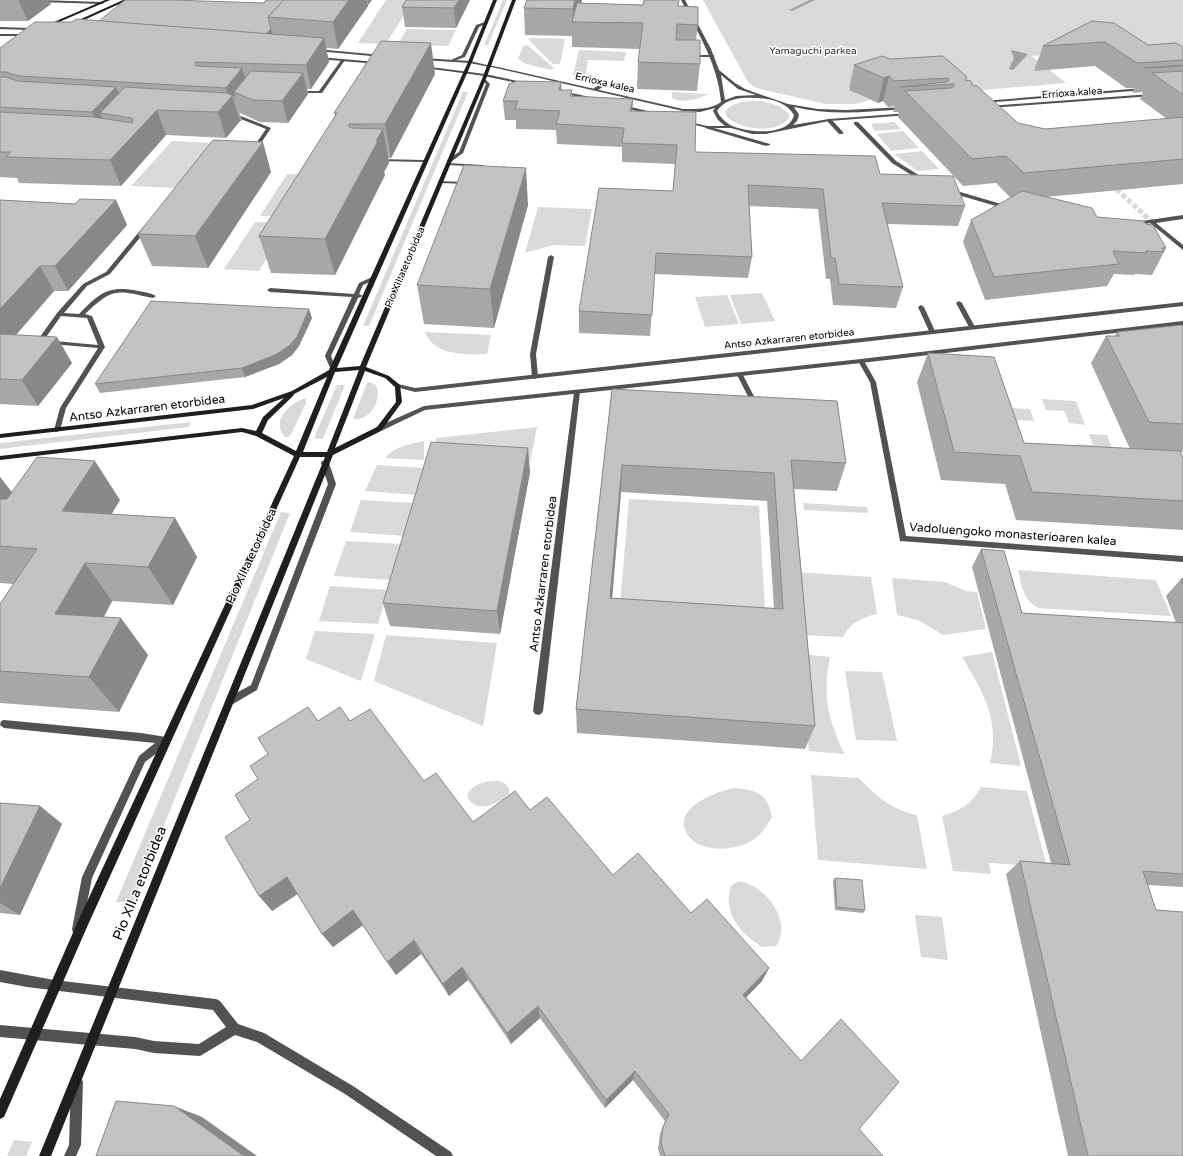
<svg xmlns="http://www.w3.org/2000/svg" width="1183" height="1156" font-family="'Varela Round',sans-serif">
  <style>
    .green { fill: #d9d9d9 }
    .water { fill: #a0a0a0 }
    .lines { fill: none; stroke-linecap: round; stroke-linejoin: round }
    .stream { fill: #a0a0a0; fill-rule: evenodd }
    .pedestrian-tunnel { stroke: #d9d9d9; stroke-width: 5; stroke-dasharray: 5 2.5; stroke-linecap: butt }
    .service { fill: #525252; fill-rule: evenodd }
    .pedestrian { fill: #525252; fill-rule: evenodd }
    .minor { fill: #525252; fill-rule: evenodd }
    .tertiary { fill: #525252; fill-rule: evenodd }
    .secondary { fill: #1f1f1f; fill-rule: evenodd }
    .wall { fill: #a7a7a7; fill-rule: evenodd }
    .shaded-wall { fill: #888 }
    .building { fill: #c2c2c2; stroke: #888; fill-rule: evenodd }
    .labels { text-anchor: middle; stroke-width: 3; stroke-linejoin: round; paint-order: stroke }
    .far-park-label { font-size: 10px; fill: #303030; stroke: #fff }
    .far-street-label { font-size: 10px; fill: #000; stroke: #fff }
    .street-label { font-size: 12px; fill: #000; stroke: #fff }
    .near-street-label { font-size: 14px; fill: #000; stroke: #fff }
  </style>
  <rect width="100%" height="100%" fill="#fff"/>
  <g class="green">
    <polygon points="386,0 413,0 386,44 358,43"/>
    <polygon points="503,0 507,0 488,45 484,45"/>
    <polygon points="703,0 1183,0 1183,59 1080,52 1032,56 1066,83 959,92 876,79 847,89 870,100 856,104 826,104 764,90 754,87 748,82"/>
    <polygon points="407,29 456,30 448,46 398,44"/>
    <polygon points="533,38 565,39 560,64 553,64 528,39"/>
    <polygon points="527,45 554,68 551,70 526,64 518,59 523,46"/>
    <polygon points="579,50 626,52 624,61 588,60 585,78 573,75"/>
    <polygon points="463,92 468,92 369,326 363,326"/>
    <path d="M672,92L708,94C698,99 683,104 672,98Z"/>
    <path d="M762,101L779,106L789,114V118C776,135 740,130 726,116L725,112C733,100 750,101 762,101Z"/>
    <polygon points="894,122 901,129 875,131 871,124"/>
    <polygon points="903,131 919,148 891,151 877,134"/>
    <polygon points="172,141 235,144 198,189 131,186"/>
    <polygon points="922,151 939,169 918,171 894,154"/>
    <polygon points="287,174 318,175 293,217 260,216"/>
    <polygon points="538,207 592,209 585,246 553,245 525,253"/>
    <polygon points="255,222 289,223 259,271 224,269"/>
    <polygon points="762,293 775,321 741,324 730,295"/>
    <polygon points="727,295 739,324 705,327 695,297"/>
    <path d="M425,332L491,335L487,354C466,355 434,356 425,332Z"/>
    <path d="M369,382L376,385C382,400 371,421 353,419L367,383Z"/>
    <polygon points="337,385 345,385 323,439 314,438"/>
    <path d="M306,398V403L291,434L288,437H285C270,420 290,403 306,398Z"/>
    <polygon points="1042,399 1076,401 1085,425 1069,423 1064,411 1046,410"/>
    <polygon points="997,407 1030,409 1034,421 1017,420 1019,429 1003,428"/>
    <polygon points="190,422 189,427 0,449 0,443"/>
    <polygon points="537,427 530,462 436,459 436,438"/>
    <polygon points="1089,434 1107,435 1116,459 1081,456 1076,444 1093,445"/>
    <path d="M424,441V460L385,458C395,446 410,444 424,441Z"/>
    <polygon points="377,465 424,468 416,495 365,491"/>
    <polygon points="629,499 759,506 766,626 619,617"/>
    <polygon points="361,500 414,503 404,536 350,532"/>
    <polygon points="803,503 867,507 868,513 804,510"/>
    <polygon points="281,512 290,513 133,902 116,902"/>
    <polygon points="346,541 402,544 391,580 334,576"/>
    <path d="M1018,570L1156,580L1171,616L1039,608C1023,601 1022,586 1018,570Z"/>
    <path d="M794,572L871,577L877,614C862,617 850,623 843,637L799,635Z"/>
    <polygon points="892,578 945,582 966,591 977,592 986,629 943,635 918,620 897,615"/>
    <polygon points="330,586 388,590 378,624 319,621"/>
    <polygon points="315,631 375,634 361,681 306,659"/>
    <polygon points="386,635 497,643 483,726 374,681"/>
    <path d="M992,652L1021,766L990,763C1000,720 984,693 962,657Z"/>
    <path d="M801,654L830,657C822,696 828,717 844,754L809,751Z"/>
    <polygon points="845,671 882,672 897,741 856,740"/>
    <path d="M811,775L859,778C876,796 892,810 917,815L927,869L818,860Z"/>
    <path d="M499,781L504,783L509,788V794C498,805 473,815 467,795C473,784 487,780 499,781Z"/>
    <path d="M981,787L1027,791L1047,867L989,863L991,874L953,871L942,816C960,811 972,804 981,787Z"/>
    <path d="M735,788C757,790 768,794 772,817C768,824 763,832 757,837C741,851 700,855 687,834C671,808 717,791 735,788Z"/>
    <path d="M739,881C765,885 793,921 776,946L762,947C741,935 722,912 731,886Z"/>
    <polygon points="915,915 942,917 948,960 921,957"/>
    <polygon points="14,1140 32,1142 26,1156 7,1156"/>
  </g>
  <polygon class="water" points="1012,50 1028,54 1013,70 1009,69 1014,58 1011,51"/>
  <g class="lines">
    <polygon class="stream" points="810,0 815,0 792,11 789,10"/>
    <polyline class="pedestrian-tunnel" points="1111,184 1152,222"/>
    <g class="service">
      <polygon points="39,0 102,2 104,3 102,4 39,2 37,1"/>
      <polygon points="485,22 488,23 479,27 465,57 451,62 451,60 462,55 476,25"/>
      <polygon points="694,55 713,55 715,56 713,57 693,57"/>
      <polygon points="484,78 490,84 463,153 451,162 447,162 447,160 459,152 486,84 482,79"/>
      <polygon points="605,82 608,83 598,90 594,90 594,88"/>
      <polygon points="827,119 831,119 843,132 843,134 839,134 827,121"/>
      <polygon points="707,126 770,144 770,145 766,146 705,128 705,127"/>
      <polygon points="376,159 425,160 427,161 425,162 378,161 376,160"/>
      <polygon points="446,163 483,165 485,166 483,167 448,165 446,165"/>
      <polygon points="438,181 467,182 469,183 467,184 440,183 438,182"/>
      <path d="M143,227L148,228L110,274L87,286L64,313L79,314C100,293 108,285 138,291C144,292 151,293 156,296L153,298C117,290 113,287 85,314L92,316L105,347L66,408L60,430L57,432H55L54,430L60,408L98,348L40,343L37,341L57,313L83,284L106,272ZM61,316L87,318L98,345L44,340Z"/>
      <polygon points="372,277 374,278 374,280 363,285 359,294 363,296 358,298 331,356 337,370 334,372 331,370 325,356 352,297 270,292 267,290 270,288 354,294 359,283"/>
      <polygon points="959,301 962,303 975,327 974,328 972,329 969,327 956,303"/>
      <polygon points="921,305 924,307 935,331 934,332 932,333 929,331 918,307"/>
      <polygon points="740,373 743,375 759,406 758,408 754,408 753,406 737,375"/>
      <polygon points="322,461 325,461 329,463 336,484 258,687 257,690 233,704 230,705 227,704 226,701 227,698 251,685 328,484 321,463"/>
      <polygon points="4,720 141,733 166,737 169,738 171,741 169,744 145,762 92,878 82,929 81,933 77,934 73,933 72,929 82,877 139,756 155,743 4,728 0,725 1,721"/>
      <polygon points="77,1076 81,1078 83,1082 81,1145 76,1156 64,1156 69,1145 71,1082 73,1078"/>
    </g>
    <g class="pedestrian">
      <polygon points="854,122 858,122 896,161 925,179 925,181 921,181 892,163 854,124"/>
      <polygon points="950,189 1008,206 1009,207 1006,209 948,192 948,190"/>
      <polygon points="1183,215 1183,219 1156,223 1183,245 1183,250 1150,223 1135,226 1132,224 1135,222"/>
    </g>
    <g class="minor">
      <path d="M681,0H685L711,49L719,70L735,83L745,89L788,104L818,109L846,110L904,107L906,108L904,109C867,112 830,116 794,107L799,115L797,121L793,125L829,119L909,113L911,114L909,115L829,121L766,134H752L731,128H707L684,122L686,121L707,126H725L718,120L713,111L715,108L700,112L683,111L487,66L489,65L683,109C696,109 710,110 721,102C718,64 698,33 681,0ZM721,75L738,89L756,95L736,96L725,100ZM742,98C760,97 784,98 794,115C789,137 746,133 730,125C724,121 720,117 717,111C723,102 732,99 742,98Z"/>
      <polygon points="342,59 345,60 322,93 296,93 296,91 319,91"/>
      <polygon points="485,74 527,83 529,84 527,85 484,76 483,75"/>
      <polygon points="1143,88 1145,88 1145,90 983,103 981,102 983,101"/>
      <polygon points="562,91 590,97 592,98 590,99 560,93 560,92"/>
      <polygon points="1151,94 1153,94 1153,96 989,108 987,107 989,106"/>
      <polygon points="622,105 652,112 652,113 650,114 620,107 620,106"/>
      <polygon points="235,112 239,112 238,115 271,128 255,152 251,151 266,129 233,116 233,115"/>
      <polygon points="551,255 554,257 536,354 538,377 535,379 532,377 530,354 548,257"/>
      <polygon points="861,359 864,361 876,382 906,536 1183,556 1183,562 900,541 870,382 858,361"/>
      <polygon points="577,390 580,392 543,711 541,714 538,715 535,714 533,711 574,392"/>
    </g>
    <g class="tertiary">
      <polygon points="0,27 29,28 31,29 29,30 0,29"/>
      <polygon points="0,34 21,34 23,35 21,36 0,36"/>
      <polygon points="316,49 382,55 384,56 382,57 317,51"/>
      <polygon points="319,57 377,62 379,63 377,64 318,59"/>
      <polygon points="423,58 470,61 491,66 489,67 470,63 422,60"/>
      <polygon points="423,66 485,74 487,75 485,76 424,68"/>
      <polygon points="1183,302 1183,306 415,392 396,387 395,386 398,384 415,388"/>
      <polygon points="1183,321 1183,325 861,363 425,410 381,431 379,431 376,429 377,427 424,406 861,359"/>
      <polygon points="0,970 54,980 216,999 220,1001 238,1024 264,1033 353,1086 451,1152 453,1156 436,1156 345,1094 257,1042 235,1035 200,1056 154,1053 135,1049 0,1037 0,1025 135,1037 154,1041 199,1044 226,1027 213,1010 27,987 0,982"/>
    </g>
    <g class="secondary">
      <polygon points="105,0 110,0 50,26 47,25"/>
      <polygon points="123,0 128,0 73,25 70,24"/>
      <path d="M493,0H497L472,62L337,368L360,366L482,79L512,0H516L486,79L366,367L389,376L400,385L402,402L381,431L333,455L51,1156H39L325,457H300L87,927L4,1117L0,1119V1099L79,919L294,456L256,436L242,432L0,460V456L242,428L256,431L263,417L284,398L253,409L0,438V434L252,405L292,391L329,370L468,62ZM359,370L327,452H303L335,372ZM365,371L385,378L395,387L396,402L377,427L335,448ZM327,377L296,451L262,433L268,420L293,396L294,394Z"/>
    </g>
  </g>
  <g class="wall">
    <polygon points="0,0 18,0 20,3 51,4 28,21 0,21"/>
    <polygon points="266,0 372,0 368,5 367,4 368,6 338,49 326,48 329,62 311,89 307,89 308,94 288,123 260,122 240,113 238,106 242,121 240,121 226,138 166,135 121,186 19,183 17,178 0,177 0,48 72,22 99,21 264,3"/>
    <polygon points="470,0 456,28 405,27 402,7"/>
    <polygon points="582,0 581,3 678,6 698,25 696,40 700,64 697,91 637,89 638,62 640,49 572,47 572,36 525,35 524,8"/>
    <polygon points="1092,21 1148,45 1183,47 1183,184 1046,197 1097,217 1146,224 1166,248 1152,275 1135,274 1134,275 1114,274 1107,286 985,300 963,242 971,220 1011,198 996,183 963,186 898,117 899,112 893,112 895,106 888,107 883,101 878,103 849,90 854,65 891,59 966,80 1018,123 1045,129 1167,119 1140,99 1143,92 1132,93 1134,88 1126,88 1095,66 1034,71 1043,46"/>
    <polygon points="435,74 391,158 388,158 389,163 384,172 385,175 335,275 271,273 259,236 335,116 334,113"/>
    <polygon points="561,82 561,90 572,90 572,96 632,111 695,152 880,174 965,206 958,226 887,224 903,287 896,308 833,305 830,279 826,279 818,209 749,206 752,257 748,278 655,274 650,336 579,333 579,311 673,191 675,164 622,162 622,147 557,144 556,130 516,129 516,120 505,120 503,101"/>
    <polygon points="271,172 208,268 152,266 138,234"/>
    <polygon points="0,200 75,204 116,200 127,225 68,291 54,291 16,335 72,363 38,406 0,404"/>
    <polygon points="528,205 494,328 424,324 417,285"/>
    <polygon points="312,318 299,346 292,355 279,364 245,377 100,393 95,384"/>
    <polygon points="1183,326 1183,452 1180,452 1183,458 1183,530 1016,520 1005,484 941,480 917,382 928,353 1024,443 1130,449 1091,363 1106,336 1115,336 1117,332"/>
    <path d="M612,389L846,463L837,491L794,489L815,726L805,749L577,733L576,709ZM621,492L767,501L774,608L612,598Z"/>
    <polygon points="530,472 500,634 390,626 383,603"/>
    <polygon points="0,477 12,492 120,500 111,514 175,518 197,557 173,605 112,601 104,617 148,655 119,712 0,703 0,604 14,584 0,583"/>
    <polygon points="981,549 1022,613 1176,623 1166,596 1181,579 1183,579 1183,887 1148,885 1183,1156 1068,1156 1006,874 1020,861 1051,863 972,567"/>
    <polygon points="318,721 350,721 473,822 530,810 613,875 691,913 769,968 762,981 746,997 801,1061 841,1019 859,1129 883,1156 660,1156 658,1149 660,1134 665,1121 633,1080 605,1108 540,1018 511,1044 468,980 449,996 421,954 396,975 363,925 333,947 322,934 298,894 272,911 250,820 258,779"/>
    <polygon points="0,803 40,806 62,824 20,915 0,913"/>
    <polygon points="835,878 865,910 863,913 835,910 833,881"/>
  </g>
  <g class="shaded-wall">
    <polygon points="18,0 49,0 51,4 28,21"/>
    <polygon points="349,0 366,0 368,6 338,49 333,22"/>
    <polygon points="367,0 372,0 368,5"/>
    <polygon points="459,0 470,0 456,28 454,8"/>
    <polygon points="575,0 582,0 577,22 573,22 573,9"/>
    <polygon points="271,29 273,37 265,35"/>
    <polygon points="324,38 329,62 311,89 306,65"/>
    <polygon points="431,43 435,74 391,158 385,124"/>
    <polygon points="242,68 249,92 234,92 238,107 235,96 232,96 240,121 226,138 218,112 229,99 226,88"/>
    <polygon points="303,73 308,94 288,123 282,101"/>
    <polygon points="889,76 883,101 878,103 884,78"/>
    <polygon points="561,82 562,101 559,90"/>
    <polygon points="116,87 126,111 100,113 108,132 103,137 92,112"/>
    <polygon points="633,99 632,118 630,111"/>
    <polygon points="157,110 166,135 121,186 110,160"/>
    <polygon points="383,129 389,163 384,172 385,175 335,275 325,239"/>
    <polygon points="263,142 271,172 208,268 195,236"/>
    <polygon points="526,168 528,205 494,328 490,289"/>
    <polygon points="116,200 127,225 68,291 55,266"/>
    <polygon points="40,266 54,291 0,353 0,309"/>
    <polygon points="309,309 312,318 299,346 292,355 279,364 245,377 242,368"/>
    <polygon points="57,337 72,363 38,406 22,380"/>
    <polygon points="528,448 530,472 500,634 497,611"/>
    <polygon points="95,461 120,500 90,550 62,511"/>
    <polygon points="622,465 621,492 610,624 610,598"/>
    <polygon points="0,477 12,493 0,510"/>
    <polygon points="175,518 197,557 173,605 148,567"/>
    <polygon points="85,563 112,601 85,651 55,614"/>
    <polygon points="121,618 148,655 119,712 89,677"/>
    <polygon points="40,806 62,824 20,915 0,903 0,888"/>
    <polygon points="287,877 300,892 272,911 259,896"/>
    <polygon points="353,910 363,925 333,947 322,934"/>
    <polygon points="414,940 421,954 396,975 387,962"/>
    <polygon points="462,967 468,980 449,996 443,984"/>
    <polygon points="769,968 762,981 737,1007 743,995"/>
    <polygon points="538,1006 540,1018 511,1044 507,1033"/>
    <polygon points="635,1071 633,1080 605,1108 606,1100"/>
    <polygon points="174,1106 202,1117 257,1156 244,1156"/>
  </g>
  <g class="building">
    <polygon points="125,0 171,0 264,3 266,0 284,0 268,17 271,29 266,34 99,21"/>
    <polygon points="284,0 349,0 333,22 268,17"/>
    <polygon points="406,0 459,0 454,8 402,7"/>
    <polygon points="527,0 575,0 573,9 524,8"/>
    <polygon points="644,0 679,0 678,6 698,7 698,25 677,24 676,40 700,40 700,64 638,62 643,23 572,22 577,3 643,5"/>
    <polygon points="76,19 324,38 306,65 195,62 196,66 242,68 226,88 19,76 6,72 0,72 0,48 35,22 72,22"/>
    <polygon points="1092,21 1114,23 1148,45 1176,43 1183,47 1183,60 1137,63 1105,42 1043,46"/>
    <polygon points="381,41 431,43 385,124 349,124 349,127 352,128 383,129 376,141 378,141 325,239 259,236 337,113 334,113"/>
    <polygon points="882,56 891,59 943,56 967,77 965,80 971,81 972,85 977,86 1018,123 1045,129 1183,117 1183,159 1024,173 1006,156 972,159 905,91 951,88 954,86 954,84 900,87 946,82 949,80 948,78 894,81 889,76 884,78 854,65"/>
    <polygon points="1183,65 1183,66 1144,68"/>
    <polygon points="251,71 303,73 282,101 253,100 234,92"/>
    <polygon points="1183,71 1183,95 1152,73"/>
    <polygon points="0,77 6,77 18,81 116,87 92,112 0,107"/>
    <polygon points="517,81 561,82 559,90 572,90 570,96 633,99 630,111 696,112 695,152 875,156 880,174 953,176 965,206 882,203 903,287 839,284 835,258 831,258 823,189 748,185 752,257 656,253 652,315 579,311 599,188 673,191 677,145 622,143 624,128 556,124 560,111 515,109 518,101 503,101 509,84"/>
    <polygon points="125,87 226,93 235,96 232,96 218,112 157,110 110,160 6,157 11,152 0,152 0,112 94,117 132,123 133,122 132,118 100,113"/>
    <polygon points="213,140 263,142 195,236 138,234"/>
    <polygon points="464,165 526,168 490,289 417,285"/>
    <polygon points="1022,191 1092,208 1097,217 1144,221 1146,224 1153,225 1166,248 1162,248 1164,252 1146,251 1147,253 1113,251 1119,264 994,277 971,220"/>
    <polygon points="80,199 116,200 55,266 40,266 0,309 0,200 75,204"/>
    <polygon points="151,301 309,309 297,337 289,346 275,355 242,368 95,384"/>
    <polygon points="1181,325 1183,326 1183,424 1149,422 1106,336 1119,336 1117,332"/>
    <polygon points="0,334 57,337 22,380 0,379"/>
    <polygon points="928,353 994,357 1024,443 1180,451 1183,458 1183,501 1032,492 1020,456 954,452"/>
    <path d="M612,389L837,401L846,463L791,460L815,726L576,709ZM622,465L774,473L783,609L610,598Z"/>
    <polygon points="431,442 528,448 497,611 383,603"/>
    <polygon points="37,457 95,461 62,511 175,518 148,567 85,563 55,614 121,618 89,677 0,671 0,604 37,549 0,546 0,499 7,499"/>
    <polygon points="981,549 1004,551 1022,613 1183,623 1183,874 1143,871 1156,910 1183,912 1183,1156 1088,1156 1020,861 1070,865"/>
    <polygon points="1181,579 1183,579 1183,584"/>
    <polygon points="308,707 318,721 340,707 350,721 370,709 424,781 436,773 473,822 515,791 530,810 547,797 613,875 638,853 691,913 707,899 769,968 743,995 801,1061 841,1019 899,1082 859,1129 883,1156 665,1156 661,1143 663,1127 669,1114 635,1071 606,1100 538,1006 507,1033 462,967 443,984 414,940 387,962 353,910 322,934 287,877 259,896 225,837 250,820 235,795 258,779 250,766 268,754 258,738"/>
    <polygon points="0,803 40,806 0,888"/>
    <polygon points="835,878 862,880 865,910 837,907"/>
    <polygon points="116,1101 174,1106 244,1156 96,1156"/>
  </g>
  <g class="labels">
    <g class="far-park-label">
      <text x="813" y="54">Yamaguchi parkea</text>
    </g>
    <g class="far-street-label">
      <text transform="translate(605 82) rotate(13)" y="4">Errioxa kalea</text>
      <text transform="translate(1072 92) rotate(-4)" y="4">Errioxa kalea</text>
      <text transform="translate(404 267) rotate(-67)" y="4">Pio XII.a etorbidea</text>
      <text transform="translate(789 338) rotate(-6)" y="4">Antso Azkarraren etorbidea</text>
    </g>
    <g class="street-label">
      <text transform="translate(147 408) rotate(-7)" y="4">Antso Azkarraren etorbidea</text>
      <text transform="translate(1013 534) rotate(4)" y="4">Vadoluengoko monasterioaren kalea</text>
      <text transform="translate(251 556) rotate(-65)" y="4">Pio XII.a etorbidea</text>
      <text transform="translate(543 574) rotate(-83)" y="4">Antso Azkarraren etorbidea</text>
    </g>
    <g class="near-street-label">
      <text transform="translate(139 883) rotate(-68)" y="5">Pio XII.a etorbidea</text>
    </g>
  </g>
</svg>
